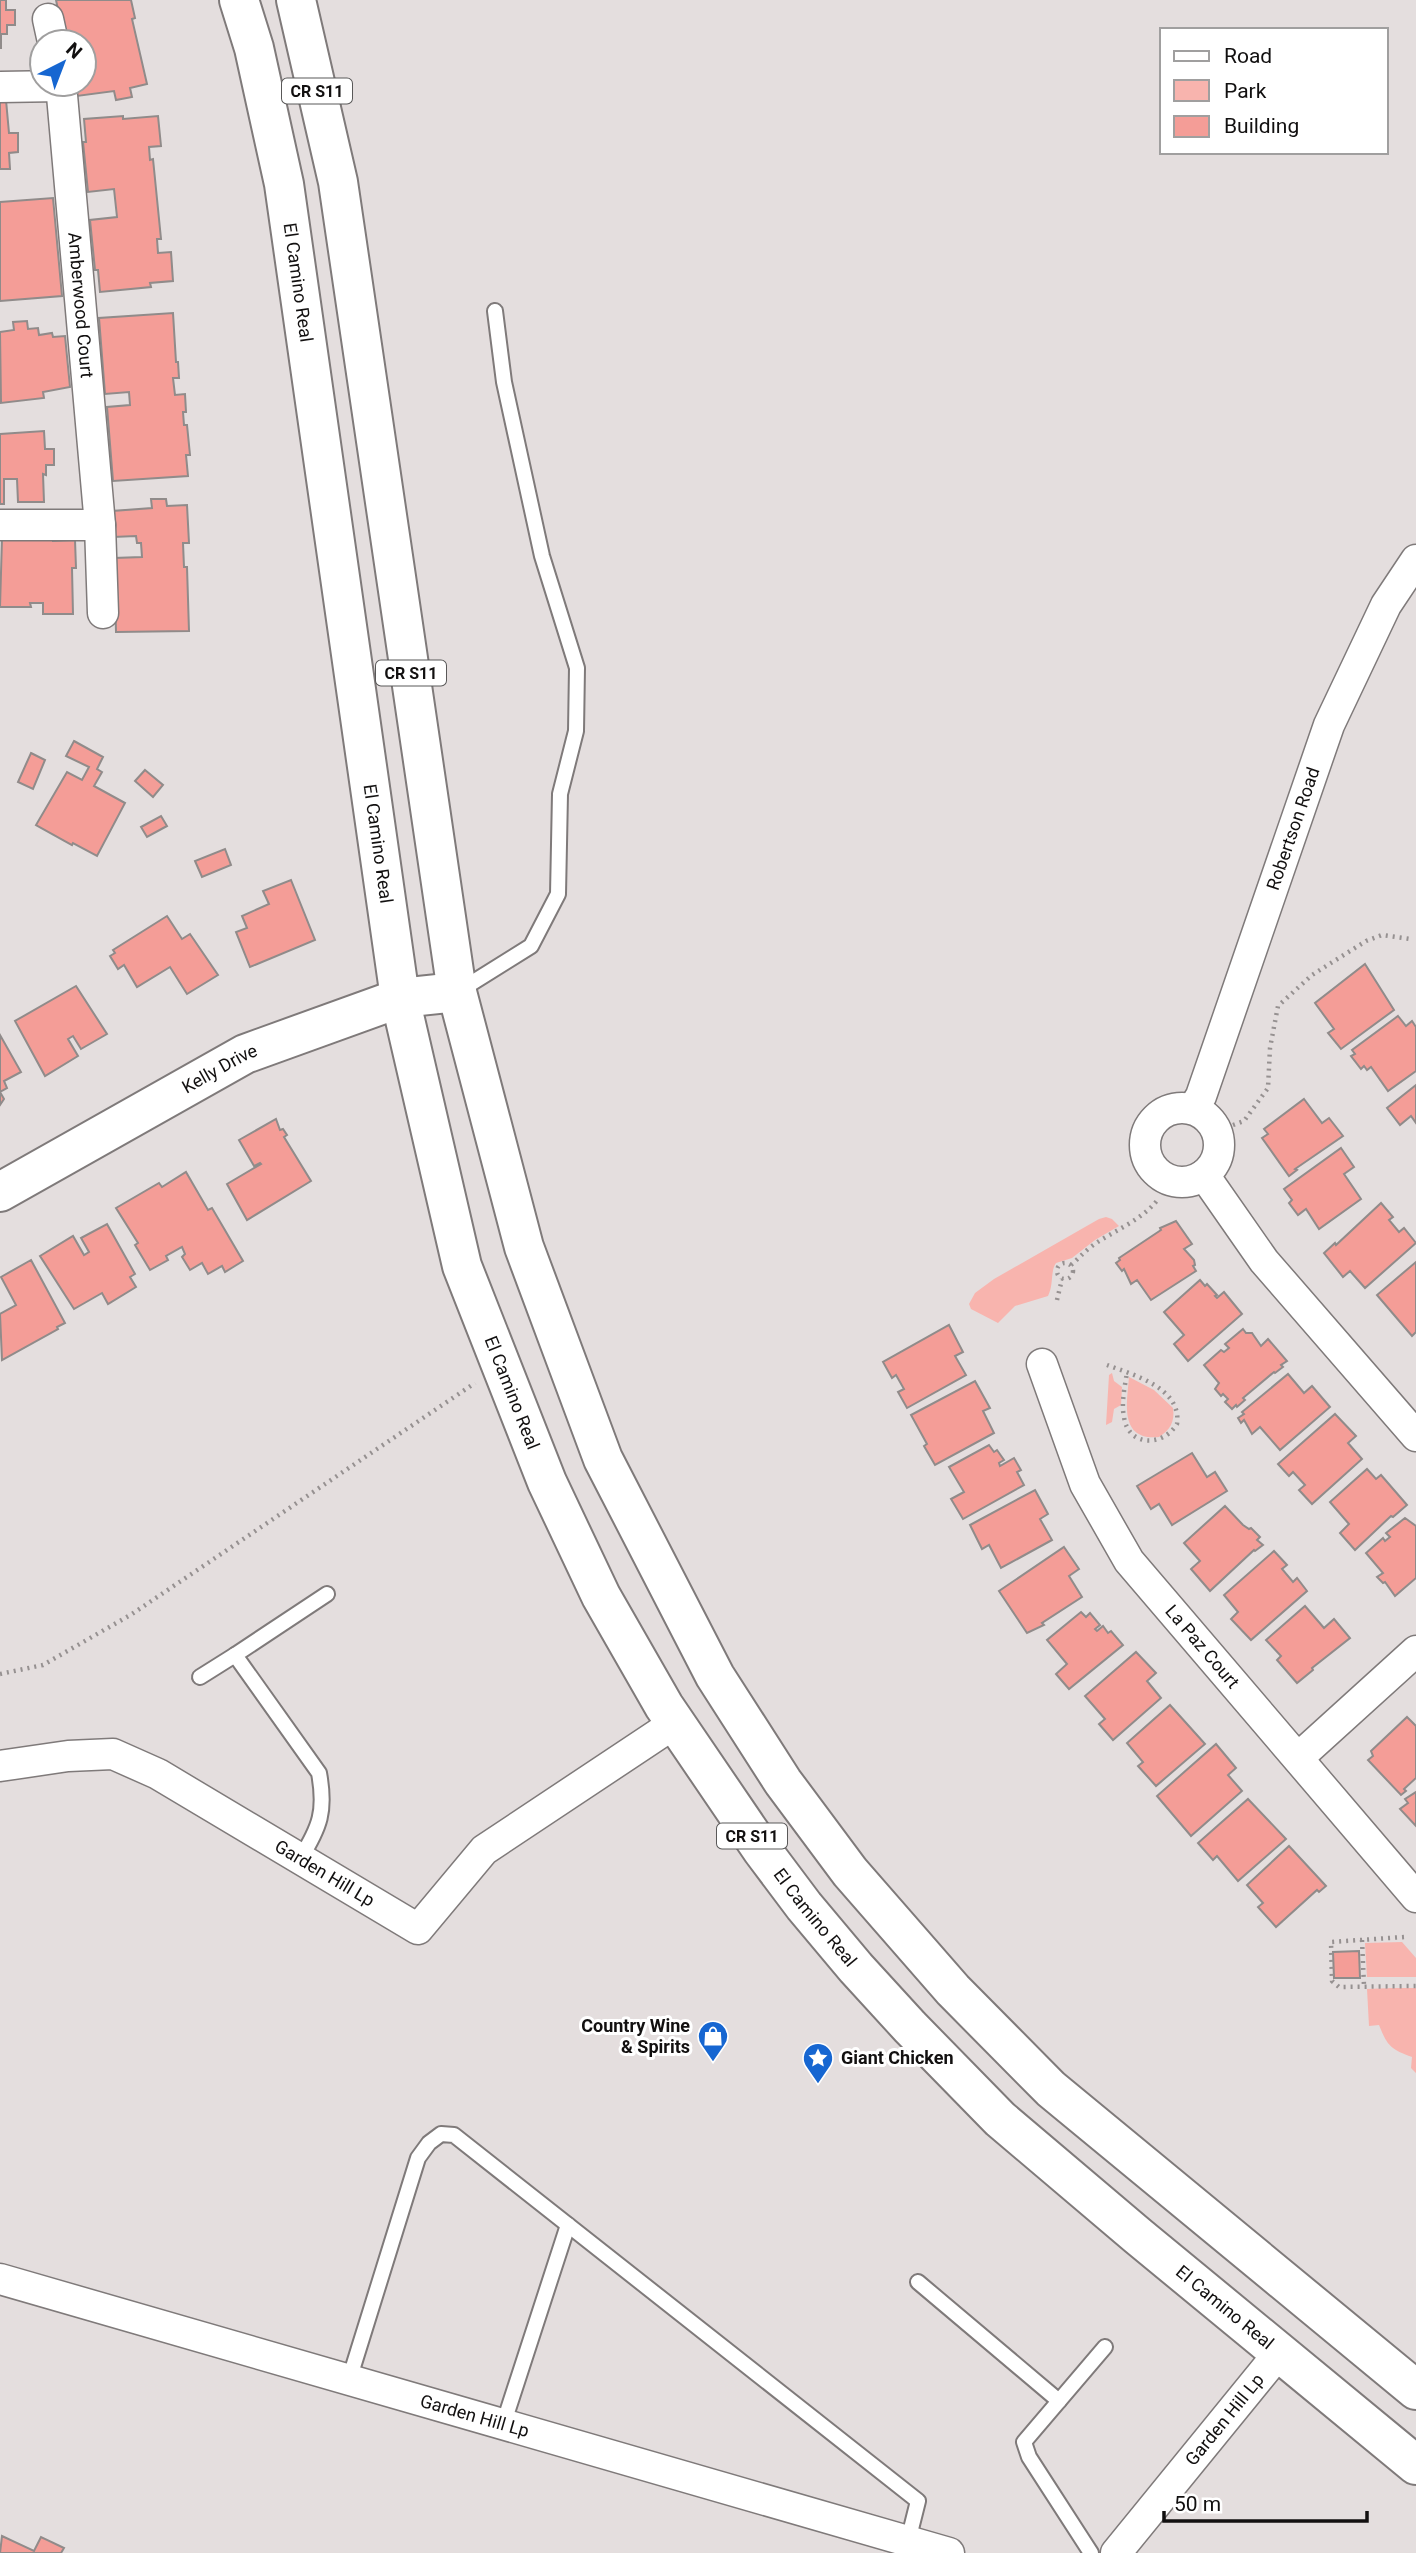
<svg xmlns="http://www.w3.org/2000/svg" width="1416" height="2553" font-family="Roboto,sans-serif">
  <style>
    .green { fill: #f8b4ae }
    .building { fill: #f49d97; stroke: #908b8a; stroke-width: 2 }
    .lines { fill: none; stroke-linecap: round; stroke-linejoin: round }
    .lane-casing { stroke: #7f7a7a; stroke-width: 18 }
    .street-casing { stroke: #7f7a7a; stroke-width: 33 }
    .secondary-casing { stroke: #7f7a7a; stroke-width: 42 }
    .primary-casing { stroke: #7f7a7a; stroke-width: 42 }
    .path { stroke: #969191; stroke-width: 4.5; stroke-dasharray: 2 5; stroke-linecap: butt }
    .lane { stroke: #fff; stroke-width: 14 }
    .street { stroke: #fff; stroke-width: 30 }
    .secondary { stroke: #fff; stroke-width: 38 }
    .primary { stroke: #fff; stroke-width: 38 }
    .labels { text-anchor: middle; stroke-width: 6; stroke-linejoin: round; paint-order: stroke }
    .shield { fill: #fff; stroke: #595858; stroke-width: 2 }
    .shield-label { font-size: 16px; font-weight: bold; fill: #121010 }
    .street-label { font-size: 18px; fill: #121010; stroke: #fff }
    .poi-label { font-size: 18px; font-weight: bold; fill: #121010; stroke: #fff; text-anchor: end }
  </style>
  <rect width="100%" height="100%" fill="#e4dede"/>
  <g class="green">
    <path d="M1106,1217L1112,1219L1119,1226L1095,1240L1072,1258L1056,1263C1050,1272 1054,1284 1048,1296L1015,1306L998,1323L971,1309L969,1304L975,1293L994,1279L1099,1219Z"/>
    <polygon points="1112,1373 1114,1381 1122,1387 1121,1405 1114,1409 1112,1422 1106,1425 1109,1375"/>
    <path d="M1129,1377L1154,1390L1173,1408C1175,1422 1170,1430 1159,1437C1119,1441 1127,1403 1129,1377Z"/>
    <polygon points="1402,1942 1416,1958 1416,1977 1367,1977 1365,1943"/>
    <path d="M1392,1988H1416V2073L1411,2068L1412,2057C1390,2049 1387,2045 1379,2025L1369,2026L1367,1989Z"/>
  </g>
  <g class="building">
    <polygon points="0,0 6,0 6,10 15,10 15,25 7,25 7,34 1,34 1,48 0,48"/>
    <polygon points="56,0 131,0 135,18 132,19 147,84 130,88 132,97 116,100 114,91 77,96 74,84 84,84 84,68 95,66 92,53 84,54 84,42 65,42"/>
    <polygon points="0,100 6,100 9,133 18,133 18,152 9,153 10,169 0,169"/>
    <polygon points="123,116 123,119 158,116 161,146 149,147 150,160 153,159 161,239 157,239 158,253 171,252 173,281 150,283 151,287 100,292 98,270 95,270 90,220 117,217 114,189 88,192 83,142 86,142 84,119"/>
    <polygon points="53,198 62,296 0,301 0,202"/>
    <polygon points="173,313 176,362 178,362 179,378 173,378 175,395 185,394 186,412 183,412 184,425 187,425 190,455 186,455 188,476 113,481 107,407 130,405 129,392 105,394 99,318"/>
    <polygon points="27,321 28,329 38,328 39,335 52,333 53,337 65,336 70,387 43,392 44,398 1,403 0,332 14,330 13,322"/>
    <polygon points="44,431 45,449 54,449 54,465 46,465 46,475 43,474 44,502 18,502 17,479 4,479 4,504 0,504 0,434"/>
    <polygon points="151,499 166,499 167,506 187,505 189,543 183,543 184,567 187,567 189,631 116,632 114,558 142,557 141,543 137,543 136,536 113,537 112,511 152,508"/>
    <polygon points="53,537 53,541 75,540 76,568 72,568 73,614 43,614 43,603 30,603 31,607 0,607 2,538"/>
    <polygon points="74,741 103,757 97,769 102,772 94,786 125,803 97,856 73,843 72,845 36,825 67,772 82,780 89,767 66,756"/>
    <polygon points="31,753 45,760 33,789 18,782"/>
    <polygon points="145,770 163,785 153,797 135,781"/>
    <polygon points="161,816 167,826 147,837 141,827"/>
    <polygon points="225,849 231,865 202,877 195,861"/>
    <polygon points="291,880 315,940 250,967 236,932 247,928 242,916 269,904 263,891"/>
    <polygon points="167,916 182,939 190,934 218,975 187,994 170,967 137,987 124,965 118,969 110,956 115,953 113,950"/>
    <polygon points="1365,964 1394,1010 1341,1049 1328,1033 1334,1029 1315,1003"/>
    <polygon points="76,986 107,1034 81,1049 73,1036 68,1039 78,1056 45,1076 15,1021"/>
    <polygon points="1398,1016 1406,1026 1412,1021 1416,1027 1416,1071 1388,1091 1371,1067 1367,1070 1364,1066 1361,1069 1351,1056 1355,1054 1352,1050"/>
    <polygon points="0,1035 21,1072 4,1081 7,1088 0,1092 4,1099 0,1105"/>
    <polygon points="1416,1085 1416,1123 1411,1116 1400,1125 1387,1108"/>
    <polygon points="1304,1099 1322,1123 1329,1118 1343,1136 1295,1169 1297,1170 1289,1176 1262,1138 1268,1134 1264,1129"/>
    <polygon points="276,1119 280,1130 283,1129 287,1135 284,1137 311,1181 247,1220 227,1184 261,1164 260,1163 254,1166 239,1140"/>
    <polygon points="1341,1148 1354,1167 1344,1174 1361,1199 1319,1229 1306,1209 1298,1215 1289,1203 1292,1200 1284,1189"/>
    <polygon points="186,1172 208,1210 212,1208 243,1261 225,1272 222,1266 208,1274 202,1263 190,1270 182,1257 185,1254 182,1247 166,1256 168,1260 150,1270 135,1245 138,1243 116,1208 159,1183 162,1187"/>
    <polygon points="1381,1203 1393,1217 1389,1220 1399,1232 1404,1228 1416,1243 1365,1288 1350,1271 1343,1277 1324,1253 1335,1243 1336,1245"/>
    <polygon points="1176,1221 1192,1244 1184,1249 1194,1260 1195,1265 1193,1266 1196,1271 1151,1300 1137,1280 1131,1284 1124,1269 1122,1271 1116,1263 1120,1260 1119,1258 1161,1230 1160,1228"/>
    <polygon points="107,1224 135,1274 130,1277 136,1287 108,1304 102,1293 74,1309 40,1256 73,1236 84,1255 89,1252 81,1238"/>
    <polygon points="31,1260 65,1323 57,1327 58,1329 2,1360 0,1314 16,1305 1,1277"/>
    <polygon points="1416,1262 1416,1332 1412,1336 1377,1295"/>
    <polygon points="1200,1280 1205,1286 1207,1284 1217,1295 1215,1296 1217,1298 1224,1292 1242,1314 1188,1361 1174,1344 1184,1335 1164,1312"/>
    <polygon points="949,1325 963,1352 955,1356 966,1375 907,1408 898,1392 904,1389 896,1375 892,1378 883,1362"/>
    <polygon points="1243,1329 1246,1333 1252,1333 1261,1346 1268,1339 1287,1361 1281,1365 1283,1367 1275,1373 1274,1372 1243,1398 1245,1400 1237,1407 1236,1405 1232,1409 1225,1402 1228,1399 1223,1394 1221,1396 1215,1389 1219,1383 1204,1365 1221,1350 1224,1352 1229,1348 1225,1344"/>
    <polygon points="1288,1374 1304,1393 1312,1386 1330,1407 1280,1450 1260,1427 1252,1434 1244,1420 1241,1423 1238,1418 1244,1414 1242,1412"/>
    <polygon points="975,1381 990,1408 983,1411 994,1433 935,1465 924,1446 927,1444 911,1415"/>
    <polygon points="1335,1414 1356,1436 1348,1443 1362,1459 1312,1504 1299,1490 1305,1485 1293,1472 1289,1476 1278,1464"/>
    <polygon points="989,1445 994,1452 997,1450 1004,1460 999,1463 1000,1466 1014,1458 1021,1470 1017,1472 1024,1485 963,1519 951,1499 964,1492 949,1467"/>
    <polygon points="1192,1453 1207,1477 1215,1472 1227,1491 1172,1525 1159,1504 1151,1509 1137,1486"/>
    <polygon points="1367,1469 1376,1479 1381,1475 1407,1505 1393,1517 1391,1516 1355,1550 1340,1533 1349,1524 1330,1502"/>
    <polygon points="1035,1490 1048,1514 1040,1519 1052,1540 1001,1568 989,1545 982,1549 970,1525"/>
    <polygon points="1225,1506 1243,1525 1249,1529 1251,1528 1260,1537 1257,1540 1263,1545 1255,1551 1254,1550 1210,1591 1191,1569 1200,1561 1184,1543"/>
    <polygon points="1405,1518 1416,1526 1416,1578 1395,1596 1385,1582 1383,1583 1377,1577 1383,1573 1366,1553 1383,1538 1385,1541 1390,1537 1386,1533"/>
    <polygon points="1064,1547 1079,1569 1069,1576 1082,1597 1042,1623 1044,1625 1027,1633 999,1591"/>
    <polygon points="1274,1551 1287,1565 1282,1569 1293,1582 1297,1578 1307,1591 1251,1640 1231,1619 1238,1612 1224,1595"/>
    <polygon points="1305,1606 1324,1628 1334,1619 1350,1638 1312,1668 1313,1670 1297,1683 1277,1660 1281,1656 1266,1640"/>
    <polygon points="1081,1612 1086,1617 1090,1613 1100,1625 1095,1629 1097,1631 1103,1626 1108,1633 1111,1631 1123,1645 1069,1689 1056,1674 1067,1664 1047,1640"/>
    <polygon points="1136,1652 1156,1673 1147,1681 1161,1698 1113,1740 1099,1724 1105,1719 1085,1696"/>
    <polygon points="1170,1705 1205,1744 1156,1786 1138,1766 1143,1762 1127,1743"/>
    <polygon points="1407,1717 1416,1726 1416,1778 1404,1789 1406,1791 1401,1795 1368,1760 1373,1756 1371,1751"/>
    <polygon points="1216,1744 1236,1768 1228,1775 1242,1791 1191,1836 1157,1796"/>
    <polygon points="1416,1792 1416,1826 1400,1809 1408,1803 1405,1799"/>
    <polygon points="1248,1799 1286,1839 1238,1881 1217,1856 1213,1860 1198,1843"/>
    <polygon points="1289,1846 1326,1886 1319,1892 1317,1890 1276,1927 1258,1907 1263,1903 1247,1885"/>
    <polygon points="1359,1951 1360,1978 1334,1978 1333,1952"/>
    <polygon points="2,2536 34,2551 41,2537 64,2548 61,2553 0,2553"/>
  </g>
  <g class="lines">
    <g class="lane-casing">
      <g id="lane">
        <polyline points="459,991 531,946 558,894 560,794 576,731 577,668 542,556 504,382 495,311"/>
        <polyline points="200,1677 235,1655"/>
        <path d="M300,1859C320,1827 326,1811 319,1773L235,1655L327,1594"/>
        <polyline points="918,2282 1059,2401"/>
        <polyline points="349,2380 418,2158 429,2143 441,2134 454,2135 918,2501 908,2541"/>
        <polyline points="503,2425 568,2225"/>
        <polyline points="1091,2553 1029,2457 1024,2442 1105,2347"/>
      </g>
    </g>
    <g class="street-casing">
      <g id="street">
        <polyline points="48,19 53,42"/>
        <path id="s1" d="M61,84L100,525L103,613"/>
        <polyline points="0,87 61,86"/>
        <polyline points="0,525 100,525"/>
        <circle cx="1182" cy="1145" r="37"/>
        <path id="s2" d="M1193,1109L1201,1096L1329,725L1386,605L1416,560"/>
        <polyline points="1204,1175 1264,1261 1416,1436"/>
        <path id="s3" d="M1042,1364L1085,1484L1129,1561L1416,1897"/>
        <polyline points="1298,1758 1416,1651"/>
        <path id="s4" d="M0,1766L68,1756L113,1754L158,1774L418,1929L484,1850L675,1723"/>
        <path id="s5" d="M0,2279L949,2553"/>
        <path id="s6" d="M1116,2553L1279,2353"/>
      </g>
    </g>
    <g class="secondary-casing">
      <g id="secondary">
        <path id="s7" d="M0,1192L245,1054L400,998L457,992"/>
      </g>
    </g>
    <g class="primary-casing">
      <g id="primary">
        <path id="s8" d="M239,0L254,48L284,184L400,998L462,1266L547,1482L601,1596L664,1706L762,1850L804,1906L856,1968L910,2027L1000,2119L1138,2236L1416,2465"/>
        <polyline points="296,0 338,182 457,992 524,1247 603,1459 715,1676 783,1782 850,1872 953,1990 1051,2089 1416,2390"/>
      </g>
    </g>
    <g class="path">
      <polyline points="1233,1125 1244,1121 1268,1088 1270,1048 1278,1006 1312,975 1366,941 1382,935 1410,939"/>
      <circle cx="1065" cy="1271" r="8"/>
      <path d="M1071,1265C1078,1259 1084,1252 1092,1246C1114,1230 1142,1221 1159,1198"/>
      <polyline points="1057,1300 1062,1279"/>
      <path d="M1107,1365C1134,1375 1182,1388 1177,1424C1163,1447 1128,1447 1124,1417C1121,1403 1125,1386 1127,1372"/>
      <polyline points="0,1674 43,1665 132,1614 475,1383"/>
      <polyline points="1404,1937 1331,1942 1332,1981 1339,1987 1416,1986"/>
      <polyline points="1362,1940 1364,1986"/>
    </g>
    <use href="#lane" class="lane"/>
    <use href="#street" class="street"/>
    <use href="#secondary" class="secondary"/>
    <use href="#primary" class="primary"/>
  </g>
  <defs>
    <g id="shop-pin" transform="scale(1.575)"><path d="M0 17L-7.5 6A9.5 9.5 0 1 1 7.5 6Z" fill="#1666d1" stroke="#fff"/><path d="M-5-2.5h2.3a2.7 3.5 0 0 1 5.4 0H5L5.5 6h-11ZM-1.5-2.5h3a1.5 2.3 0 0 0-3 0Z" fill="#fff"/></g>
    <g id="sight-pin" transform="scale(1.575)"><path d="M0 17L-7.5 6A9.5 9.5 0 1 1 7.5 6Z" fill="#1666d1" stroke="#fff"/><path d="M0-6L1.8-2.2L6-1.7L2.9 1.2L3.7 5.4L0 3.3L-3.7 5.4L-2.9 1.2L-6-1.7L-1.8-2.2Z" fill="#fff"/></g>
  </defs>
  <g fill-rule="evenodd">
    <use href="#shop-pin" x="713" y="2036"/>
    <use href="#sight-pin" x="818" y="2058"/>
  </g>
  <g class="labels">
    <g class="shield">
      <rect x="282" y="78.5" width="70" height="25" rx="5"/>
      <rect x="376" y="660.5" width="70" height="25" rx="5"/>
      <rect x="717" y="1823.5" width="70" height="25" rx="5"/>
    </g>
    <g class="shield-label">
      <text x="317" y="97">CR S11</text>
      <text x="411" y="679">CR S11</text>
      <text x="752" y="1842">CR S11</text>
    </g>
    <g class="street-label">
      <text dy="6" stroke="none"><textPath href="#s8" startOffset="289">El Camino Real</textPath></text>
      <text dy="6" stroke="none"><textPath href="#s1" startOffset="222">Amberwood Court</textPath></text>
      <text dy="6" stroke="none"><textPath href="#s2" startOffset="298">Robertson Road</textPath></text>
      <text dy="6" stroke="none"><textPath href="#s8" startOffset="856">El Camino Real</textPath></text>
      <text dy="6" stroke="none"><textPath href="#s7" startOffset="252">Kelly Drive</textPath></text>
      <text dy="6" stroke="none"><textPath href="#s8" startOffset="1423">El Camino Real</textPath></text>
      <text dy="6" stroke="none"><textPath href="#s3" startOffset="329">La Paz Court</textPath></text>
      <text dy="6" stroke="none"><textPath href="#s4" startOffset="357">Garden Hill Lp</textPath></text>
      <text dy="6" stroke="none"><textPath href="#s8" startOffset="2032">El Camino Real</textPath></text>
      <text dy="6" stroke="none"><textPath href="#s8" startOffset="2599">El Camino Real</textPath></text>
      <text dy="6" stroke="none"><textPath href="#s5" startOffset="494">Garden Hill Lp</textPath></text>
      <text dy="6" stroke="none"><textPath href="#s6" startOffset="172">Garden Hill Lp</textPath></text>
    </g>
    <g class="poi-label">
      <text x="690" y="2032">Country Wine<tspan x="690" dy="21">&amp; Spirits</tspan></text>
      <text x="841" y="2064" text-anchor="start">Giant Chicken</text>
    </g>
  </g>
  <rect x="1160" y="28" width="228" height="126" fill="#ffffff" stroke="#a09f9f" stroke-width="2"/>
  <rect x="1174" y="51" width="35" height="10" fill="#ffffff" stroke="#a09f9f" stroke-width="2"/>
  <text x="1224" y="63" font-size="21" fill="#121010">Road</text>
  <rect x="1174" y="80" width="35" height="21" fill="#f8b4ae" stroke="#a09f9f" stroke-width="2"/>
  <text x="1224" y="98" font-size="21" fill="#121010">Park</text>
  <rect x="1174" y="116" width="35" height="21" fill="#f49d97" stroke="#a09f9f" stroke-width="2"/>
  <text x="1224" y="133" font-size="21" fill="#121010">Building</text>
  <g transform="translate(63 63) rotate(42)"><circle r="33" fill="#ffffff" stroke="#a09f9f" stroke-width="2"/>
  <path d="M0-5L12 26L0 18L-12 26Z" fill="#1666d1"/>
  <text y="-10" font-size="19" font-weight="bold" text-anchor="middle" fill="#121010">N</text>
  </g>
  <path d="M1164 2511v10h203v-10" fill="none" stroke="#121010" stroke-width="3.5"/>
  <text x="1174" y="2511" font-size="21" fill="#121010" stroke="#ffffff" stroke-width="5" paint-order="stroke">50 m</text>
</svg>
